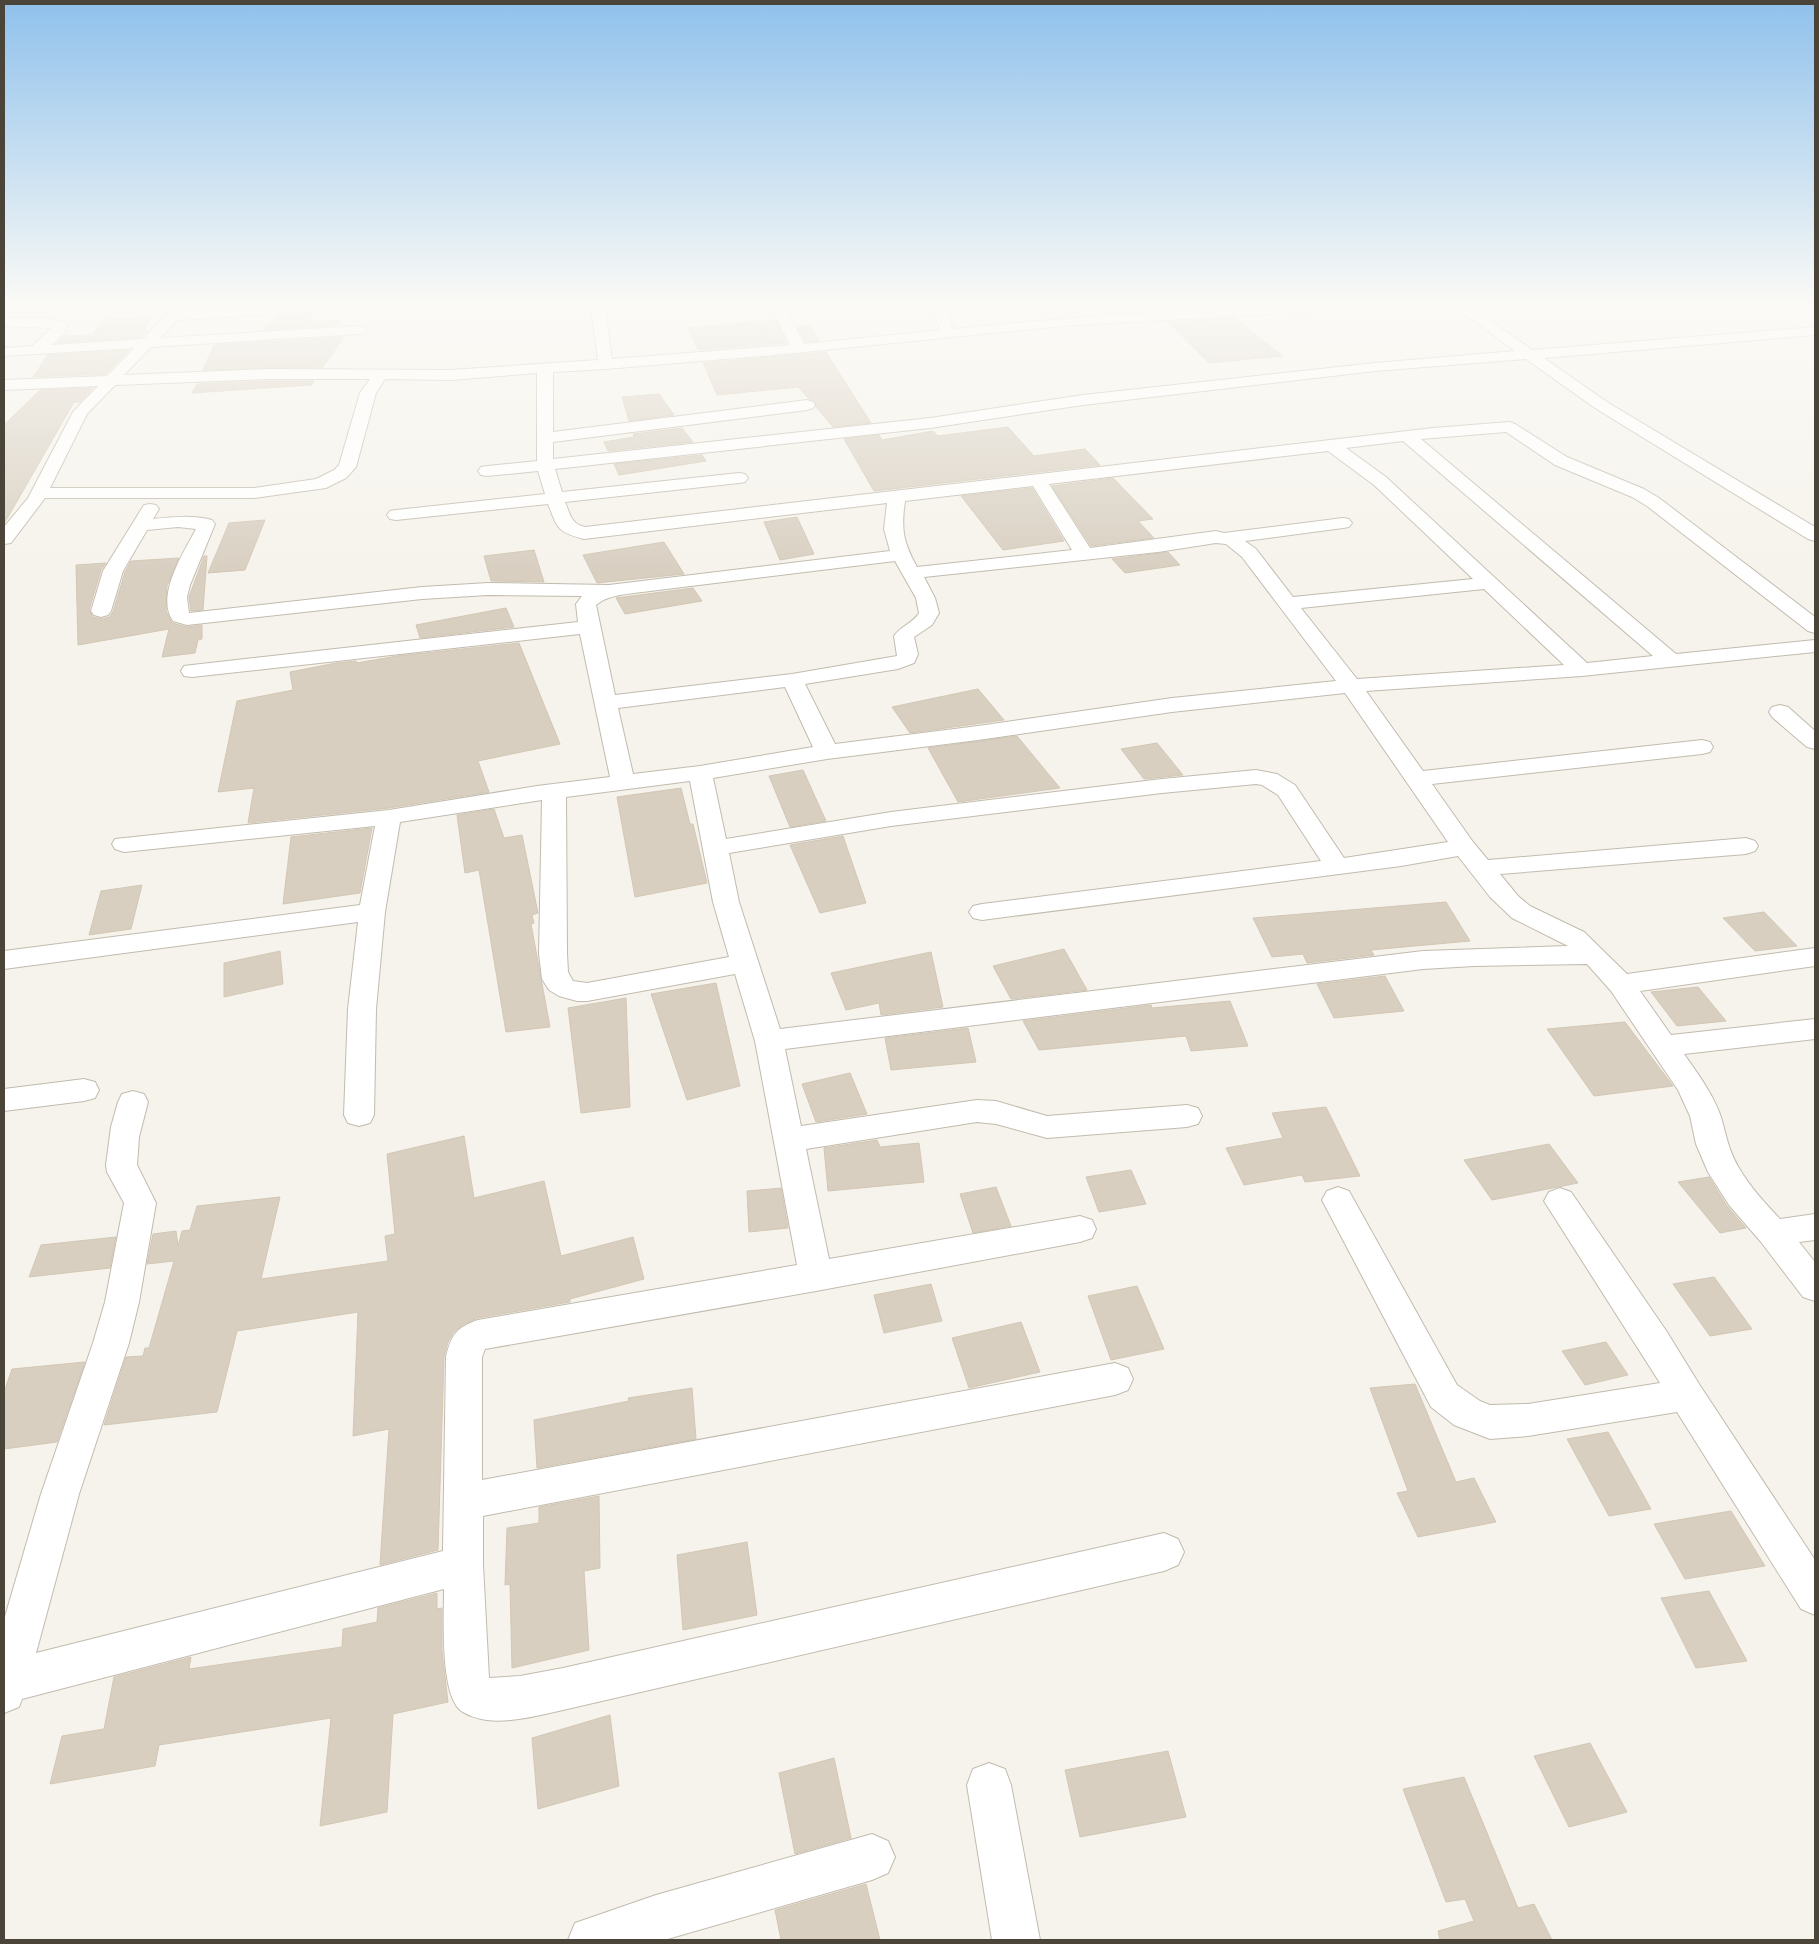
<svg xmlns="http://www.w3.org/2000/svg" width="1819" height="1944" font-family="'Space Grotesk',sans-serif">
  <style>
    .building { fill: #d8cfc1; stroke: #d3c7b4 }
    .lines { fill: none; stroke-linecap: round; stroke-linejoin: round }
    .minor-casing { stroke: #c2bbae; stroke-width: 2 }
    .minor { fill: #fff; fill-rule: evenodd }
  </style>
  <rect width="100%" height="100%" fill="#f6f3ec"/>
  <g class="building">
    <polygon points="313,312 310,322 340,320 339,325 264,330 266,325 271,325 275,316 309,314"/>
    <polygon points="152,317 144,330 147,330 142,337 57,343 64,336 92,335 102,320"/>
    <polygon points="1235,318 1283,356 1209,363 1168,322"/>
    <polygon points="776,320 787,343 698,350 688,328"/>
    <polygon points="810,325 819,341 805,342 797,326"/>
    <polygon points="344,337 323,367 203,370 214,345"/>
    <polygon points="129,350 106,374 33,377 48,355"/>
    <polygon points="826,352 871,423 833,427 816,407 815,401 808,398 798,387 717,395 703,363"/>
    <polygon points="268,381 314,381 312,385 192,393 197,384"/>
    <polygon points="93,388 80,402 74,402 4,524 4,425 40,390"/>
    <polygon points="659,394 674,415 629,421 622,397"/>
    <polygon points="1008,427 1034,456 1085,449 1100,465 874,491 844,439 879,435 882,440 933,431 938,436"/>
    <polygon points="682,428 693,442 608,451 604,442 634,437 633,434"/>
    <polygon points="702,455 706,461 619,475 614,464"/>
    <polygon points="1113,478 1153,519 1138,521 1154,538 1091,546 1052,486"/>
    <polygon points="1032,488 1064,541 1003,550 961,496"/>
    <polygon points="797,517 814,554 780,560 764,522"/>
    <polygon points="265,520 245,570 208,573 229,523"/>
    <polygon points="664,542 684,574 597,583 583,555"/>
    <polygon points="534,550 544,582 491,581 484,556"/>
    <polygon points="1168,552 1180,565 1125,573 1112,559"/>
    <polygon points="204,556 207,556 203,610 191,611 189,597"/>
    <polygon points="179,558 167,586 166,611 172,623 187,627 202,625 202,639 198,640 195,653 162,657 169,629 78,645 76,565 106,563 101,570 89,610 93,617 102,619 109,617 113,612 125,572 131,561"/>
    <polygon points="693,588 702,601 625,614 616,598"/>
    <polygon points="506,608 514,627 420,638 416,625"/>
    <polygon points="519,643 560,744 478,761 489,792 389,808 248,823 254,788 218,792 237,701 293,690 290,672 336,663 356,661 357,663 397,656"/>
    <polygon points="978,689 1004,720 910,733 892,707"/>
    <polygon points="1017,736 1060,788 958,802 928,748"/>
    <polygon points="1157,743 1183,775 1144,779 1121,749"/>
    <polygon points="803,770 826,821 790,827 769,776"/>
    <polygon points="681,788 690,824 693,824 707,883 635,897 617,797"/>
    <polygon points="494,809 504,838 522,835 538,913 532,915 534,923 531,924 550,1027 506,1032 479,870 465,873 457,815"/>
    <polygon points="372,828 360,893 283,904 291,837"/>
    <polygon points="843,836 866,903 820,913 790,845"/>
    <polygon points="142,885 131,929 89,935 101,891"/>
    <polygon points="1446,902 1470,941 1371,950 1374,955 1307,963 1303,954 1272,957 1253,918"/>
    <polygon points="1764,912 1797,946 1755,951 1723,918"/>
    <polygon points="1064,949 1087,990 1011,999 993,966"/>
    <polygon points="280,951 283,984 224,997 224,963"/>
    <polygon points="931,952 943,1007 881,1015 879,1003 846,1010 831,973"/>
    <polygon points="1385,976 1404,1011 1334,1018 1317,984"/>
    <polygon points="716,983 740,1086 687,1100 651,994"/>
    <polygon points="1698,987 1726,1021 1677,1026 1651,992"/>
    <polygon points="626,998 630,1107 581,1113 568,1008"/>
    <polygon points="1230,1001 1248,1046 1191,1051 1186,1036 1039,1050 1023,1021 1151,1005 1152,1008"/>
    <polygon points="1625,1022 1673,1086 1594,1096 1547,1029"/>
    <polygon points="968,1028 976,1062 891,1070 885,1038"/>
    <polygon points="850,1073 867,1114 816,1122 802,1084"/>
    <polygon points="1326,1107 1360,1176 1305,1182 1302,1175 1244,1185 1226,1148 1283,1138 1272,1113"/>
    <polygon points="464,1136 474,1198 544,1181 561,1256 633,1237 644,1279 570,1299 570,1302 478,1318 464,1324 454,1332 448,1342 444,1357 438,1550 380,1565 389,1429 353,1436 358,1312 237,1331 217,1412 104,1425 126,1357 143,1356 145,1348 149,1348 174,1261 147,1264 153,1234 176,1231 178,1246 182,1231 190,1230 197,1206 280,1197 261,1279 388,1261 385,1236 395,1234 387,1154"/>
    <polygon points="877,1140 880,1147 919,1143 924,1182 828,1191 824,1148"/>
    <polygon points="1549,1144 1578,1183 1492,1200 1464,1160"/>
    <polygon points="1131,1170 1146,1204 1099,1212 1086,1177"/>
    <polygon points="1709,1177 1727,1206 1746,1228 1720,1233 1678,1182"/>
    <polygon points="996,1187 1011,1226 973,1233 960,1194"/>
    <polygon points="781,1188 788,1228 749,1232 747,1191"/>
    <polygon points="116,1237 110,1268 29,1277 41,1245"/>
    <polygon points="1714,1277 1752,1329 1710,1336 1673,1284"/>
    <polygon points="931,1284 942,1321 884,1333 874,1295"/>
    <polygon points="1137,1286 1164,1349 1111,1360 1088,1296"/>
    <polygon points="1021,1322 1040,1372 969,1388 952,1338"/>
    <polygon points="1606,1342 1628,1375 1585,1385 1562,1351"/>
    <polygon points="85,1362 57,1442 4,1449 4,1392 12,1369"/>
    <polygon points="1415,1384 1456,1482 1474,1478 1496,1522 1418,1537 1397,1493 1408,1491 1370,1388"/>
    <polygon points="692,1388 696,1439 537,1468 534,1420 629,1401 628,1398"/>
    <polygon points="1608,1432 1651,1509 1609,1516 1567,1439"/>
    <polygon points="599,1496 600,1568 584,1571 589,1650 512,1668 510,1584 505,1585 507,1528 539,1523 539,1507"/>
    <polygon points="1731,1511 1765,1566 1685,1579 1654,1524"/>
    <polygon points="747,1542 757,1615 683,1630 677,1555"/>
    <polygon points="1709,1591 1747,1661 1696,1668 1661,1598"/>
    <polygon points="437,1593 437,1609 442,1608 442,1652 448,1702 393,1714 387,1812 320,1826 331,1718 159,1745 155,1766 50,1784 62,1736 104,1729 114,1677 191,1657 189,1669 342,1647 343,1629 377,1622 378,1608"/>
    <polygon points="610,1715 619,1786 538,1809 532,1738"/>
    <polygon points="1590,1743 1627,1812 1569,1827 1534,1756"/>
    <polygon points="1168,1751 1186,1817 1080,1837 1065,1770"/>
    <polygon points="834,1758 851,1838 795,1854 779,1773"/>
    <polygon points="1464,1777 1518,1908 1534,1904 1552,1940 1440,1940 1438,1931 1474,1921 1465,1899 1446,1902 1403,1789"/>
    <polygon points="866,1884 880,1940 781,1940 775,1910"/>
  </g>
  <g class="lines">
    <g class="minor-casing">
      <g id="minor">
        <path d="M179,301H194L185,311L309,304L316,308L309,312L177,320L160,338L359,326L364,327L366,330L364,333L359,334L151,347L124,375L268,369L451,370L598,360L591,307L584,301H601L605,307L612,359L790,345L768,301H782L804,344L941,330L927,301H941L954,329C1115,313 1277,301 1439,301L1432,305L1063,326L774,355L606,369L553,372V432L807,400L813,402L815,405L813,408L807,410L553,442V459L930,418L1083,395L1375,363L1515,351L1447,301H1463L1532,350L1815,327V335L1544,358L1607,402L1815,527V541L1808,539L1595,408L1526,359L1375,371L1083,405L930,428L555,469L562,492L739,473L745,474L748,478L745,482L739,483L565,502C570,514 571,524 585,527L1433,428L1509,422L1515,424L1567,457L1644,489L1659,498L1815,617V633L1808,631L1647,506L1632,497L1555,465L1506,432L1421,439L1676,654L1815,640V652L1582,676L1366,691L1423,771L1702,740L1710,742L1713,747L1710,752L1702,754L1432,784L1473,842L1488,860L1746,838L1755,841L1758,846L1755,851L1746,854L1500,874L1518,896L1530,906L1584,932L1627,974L1815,948V966L1640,991L1671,1035L1815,1019V1039L1684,1054C1698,1074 1713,1094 1721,1117C1726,1135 1729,1152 1739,1168C1750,1187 1765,1203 1780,1219L1815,1214V1240L1799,1242L1815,1262V1301L1803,1297L1761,1242L1729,1205L1708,1172L1696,1144L1690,1116L1678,1090L1611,991L1587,964L1474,966L1423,969L785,1049L801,1126L977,1100L996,1101L1047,1116L1187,1105L1198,1108L1202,1116L1198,1124L1187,1127L1047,1138L996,1124L977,1122L806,1149L829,1259L1080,1216L1092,1220L1096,1229L1092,1238L1080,1242L816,1291L485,1349L482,1357V1480L1115,1363L1128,1368L1133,1379L1128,1390L1115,1395L483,1516V1565L489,1678L520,1676L563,1668L1164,1533L1178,1539L1184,1552L1178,1565L1164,1571L563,1710C539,1715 512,1723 487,1720C479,1719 465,1715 459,1709C440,1689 444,1617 444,1589L22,1699L19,1707L4,1713V1620L41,1494L93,1343L105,1302L124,1203L107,1172L106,1165L111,1127L118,1102L122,1094L133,1091L144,1094L148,1102L139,1137L137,1165L156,1203L139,1302L129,1343L79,1494L36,1653L443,1551L446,1357C451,1335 457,1327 478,1320L797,1265L755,1041L735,974L587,1001H577L559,996L549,990L542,979L539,954L542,800L400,822L385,912L376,1009L374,1115L370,1123L359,1126L348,1123L344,1115L348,1009L358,922L4,969V951L360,905L375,826L124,852L115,849L112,844L115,839L389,810L537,786L610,777L580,634L192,677L184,676L181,671L184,666L192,665L578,622L576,604L582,596L488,595L422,599L187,625L173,621C155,596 184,552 196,529L178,527L147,530L123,571L111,611L108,615L101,617L94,615L91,611L103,571L144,505L150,504L156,505L159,509L153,519C173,517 193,515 212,520L215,524L190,585L187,597L189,613L422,587L488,583L609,585L890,551L884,529L887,503L584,539C557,532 558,529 548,504L396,520L390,519L387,515L390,511L396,510L545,494L538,471L487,476L481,475L478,471L481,467L487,466L537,461V373L451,380L385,379L376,393L356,467L346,478L326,488L254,498H45L11,543L4,544V527L28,498L73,412L98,386L4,390V380L107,376L134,348L4,356V348L32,346L52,328L4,326V318H44L65,322L67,325L64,334L51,345L143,339ZM268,379H370L360,393L339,465L334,470L316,479L254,488H50L87,414L115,385ZM1403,441L1653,656L1587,663L1386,477L1346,448ZM1328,451L1374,485L1473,579L1293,597L1256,549L1245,541L1343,528L1349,527L1352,523L1349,519L1343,518L1224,533L1216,531L1090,548L1049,484ZM1033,486L1072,550L917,567C903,542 901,529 905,501ZM1216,543L1226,544L1242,557L1336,681L1172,698L978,726L835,744L805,684L898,669L914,663L918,654L914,637L932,625L939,613L935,598L924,577L1158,552ZM895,561L916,598L919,613C913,623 901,626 894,636L897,656L792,674L615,695L596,605C607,596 620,595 634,593ZM1484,589L1564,665L1357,679L1301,608ZM785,687L813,747L700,766L633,774L618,708ZM1345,693L1448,842L1344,858L1295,785L1277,774L1256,770L1162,779L891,812L726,839L713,778L827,759L978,740L1172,712ZM690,781L713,902L729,957L587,983L573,981L568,972L567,954L566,797ZM1256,784L1262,785L1278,795L1321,861L982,904L973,906L969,912L973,918L982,920L1401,866L1458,856L1490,897L1512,918L1568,946L1423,951L780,1029L739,902L729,853L891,826L1162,793Z"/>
        <polygon points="1780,705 1788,707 1815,731 1815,749 1807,747 1772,717 1769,712 1772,707"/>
        <polygon points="84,1079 95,1082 99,1090 95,1098 84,1101 4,1111 4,1089"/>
        <polygon points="1338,1187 1349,1191 1457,1385 1480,1401 1490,1405 1528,1404 1660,1383 1544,1201 1549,1192 1560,1188 1571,1192 1667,1332 1699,1384 1815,1560 1815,1615 1801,1609 1677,1412 1528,1436 1490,1439 1454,1425 1431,1407 1322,1200 1327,1191"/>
        <polygon points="989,1763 1005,1769 1011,1785 1040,1940 992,1940 967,1785 973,1769"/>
        <polygon points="872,1834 888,1841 895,1857 888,1873 872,1880 664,1940 568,1940 575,1923 656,1895"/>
      </g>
    </g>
    <use href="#minor" class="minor"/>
  </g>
  <linearGradient id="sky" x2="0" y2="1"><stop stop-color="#8fc1ec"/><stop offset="0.53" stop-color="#fbfaf6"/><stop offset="1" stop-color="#fbfaf6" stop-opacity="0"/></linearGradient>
  <rect width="1819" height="573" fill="url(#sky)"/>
  <rect width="1819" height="1944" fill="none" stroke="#4b4439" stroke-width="10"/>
</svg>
